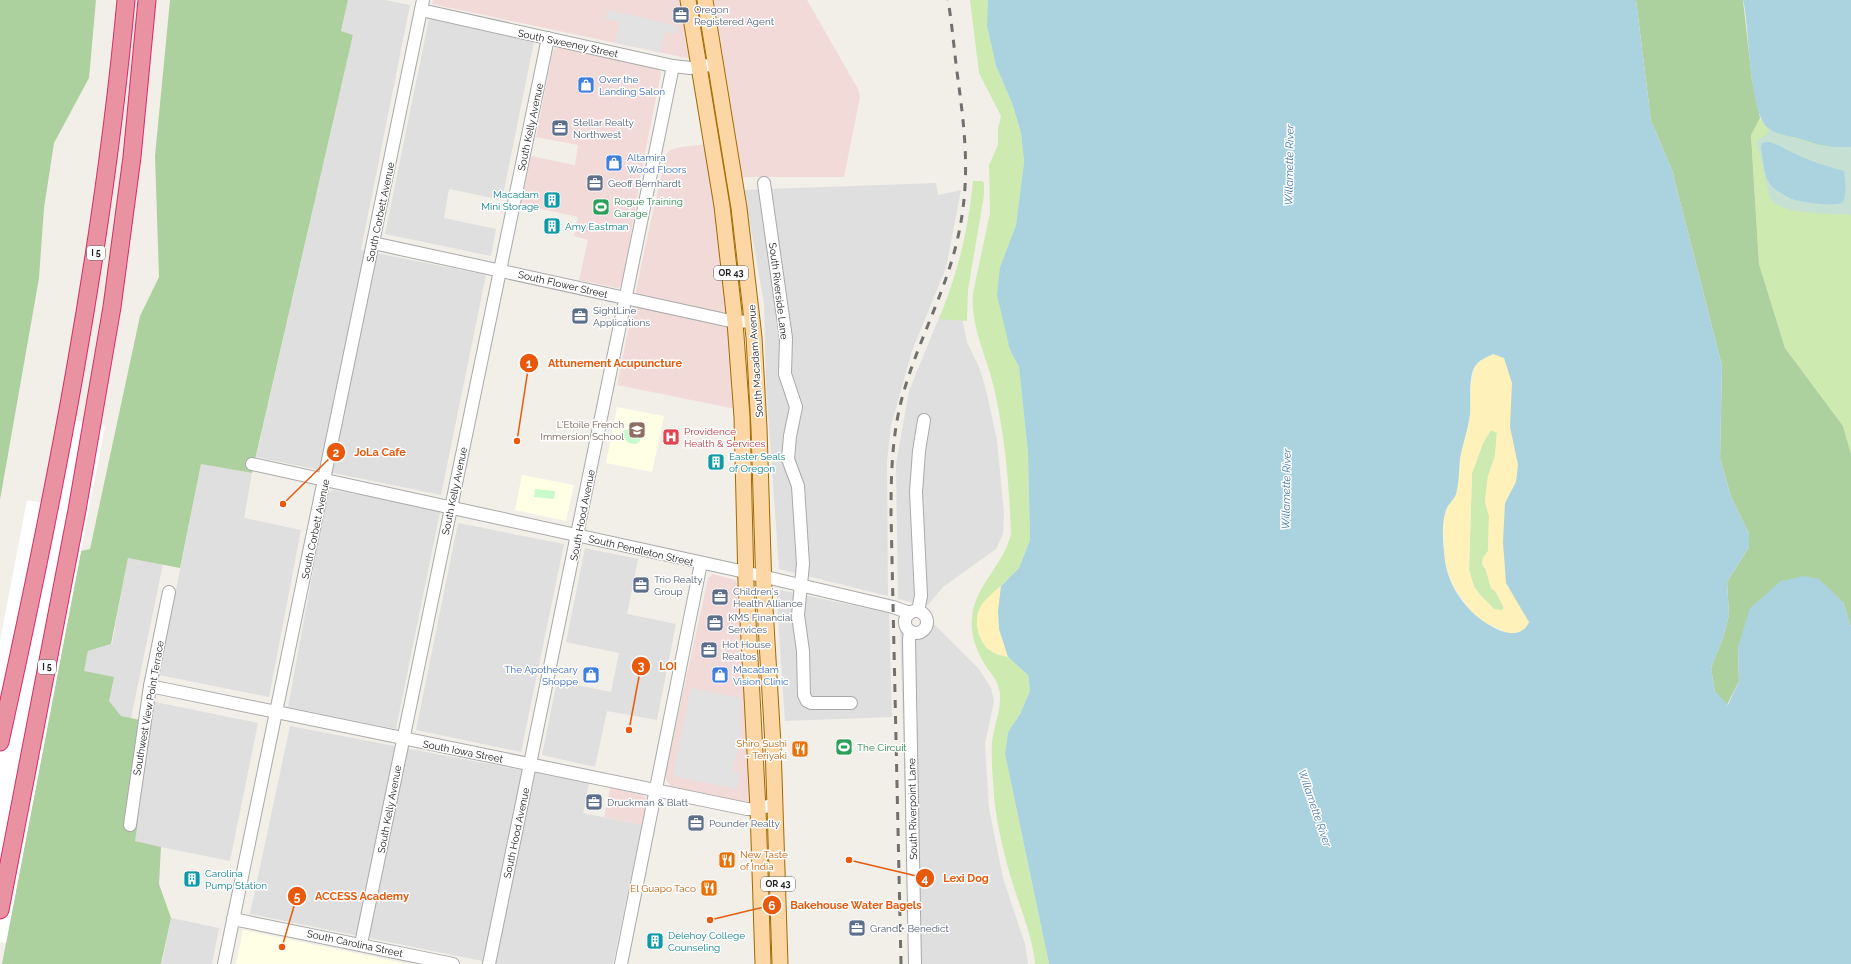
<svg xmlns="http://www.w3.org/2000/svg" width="1851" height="964" font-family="Raleway,sans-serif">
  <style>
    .residential { fill: #e0dfdf }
    .commercial { fill: #f2dad9 }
    .education { fill: #ffffe5 }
    .grass { fill: #cdebb0 }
    .forest { fill: #add19e }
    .wetland { fill: #c6e0d4 }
    .sand { fill: #fff1ba; fill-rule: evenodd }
    .park { fill: #c8facc }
    .parking { fill: #e2e2e2 }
    .water { fill: #aad3df; fill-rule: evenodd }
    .pier { fill: #fff }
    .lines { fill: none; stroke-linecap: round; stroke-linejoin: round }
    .minor-casing { stroke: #a9a9a9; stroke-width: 14 }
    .major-casing { stroke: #a06b00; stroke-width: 17 }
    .highway-casing { stroke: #dc2a67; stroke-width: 19 }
    .minor { stroke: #fff; stroke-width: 12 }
    .major { stroke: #fcd6a4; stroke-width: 15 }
    .highway { stroke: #e892a2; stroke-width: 17 }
    .rail { stroke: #707070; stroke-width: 3; stroke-dasharray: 8 8; stroke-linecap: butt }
    .labels { text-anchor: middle; stroke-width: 3; stroke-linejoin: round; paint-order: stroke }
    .shield { fill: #fff; stroke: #646464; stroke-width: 1 }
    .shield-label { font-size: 9px; font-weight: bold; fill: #222 }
    .service-label { font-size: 10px; fill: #4e5e75; stroke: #fff; text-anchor: start }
    .street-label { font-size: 10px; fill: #222; stroke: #fff }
    .shop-label { font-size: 10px; fill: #366cbe; stroke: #fff; text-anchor: start }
    .culture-label { font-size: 10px; fill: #0d838f; stroke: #fff; text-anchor: start }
    .leisure-label { font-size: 10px; fill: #27864d; stroke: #fff; text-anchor: start }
    .education-label { font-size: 10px; fill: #785e54; stroke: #fff; text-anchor: end }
    .health-label { font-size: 10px; fill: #be3a42; stroke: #fff; text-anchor: start }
    .food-label { font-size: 10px; fill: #c56008; stroke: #fff; text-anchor: end }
    .water-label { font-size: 11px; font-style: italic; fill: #4a7aab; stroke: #fff }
    .leader { fill: none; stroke: #e8590c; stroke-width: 1.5 }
    .callout-dot { fill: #e8590c; stroke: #fff; stroke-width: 1.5 }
    .mark-label { font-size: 12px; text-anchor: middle; font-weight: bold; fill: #fff }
    .callout-label { font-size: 11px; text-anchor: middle; font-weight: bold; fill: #e8590c; stroke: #fff; stroke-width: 3; stroke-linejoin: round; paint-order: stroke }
  </style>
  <rect width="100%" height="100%" fill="#f2efe9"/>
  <g class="residential">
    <polygon points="348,0 385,0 410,5 361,250 486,275 441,495 256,457 353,35 341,32"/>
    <polygon points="429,19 534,42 502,200 449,189 444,218 496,229 491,256 385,234"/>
    <polygon points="936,183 938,195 961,190 946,268 912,351 891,426 887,461 888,596 779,569 766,385 764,304 744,190"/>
    <polygon points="940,315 962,318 967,342 979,367 986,390 997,440 1004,513 1003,534 996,549 943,587 927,606 898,599 896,464 909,391"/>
    <polygon points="201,464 252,473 244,518 301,530 269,697 159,675"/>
    <polygon points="333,490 384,499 440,512 396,729 288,707 327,494"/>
    <polygon points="458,523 564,544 521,752 416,730"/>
    <polygon points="585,548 638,559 627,614 676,624 657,720 607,711 595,767 542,755 557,681 611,692 619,653 566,642"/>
    <polygon points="128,557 163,564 130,723 74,712 88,651 112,644"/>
    <polygon points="776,589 889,613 892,717 785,721"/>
    <polygon points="931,621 979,669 991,688 994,701 985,744 989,808 1003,878 1025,944 1028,964 910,964 900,628 915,637 922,636 928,629"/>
    <polygon points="155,702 258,723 230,861 131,841"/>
    <polygon points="290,726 589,783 583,813 642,825 613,964 497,964 250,914"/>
    <polygon points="171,918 219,928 212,964 162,964"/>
  </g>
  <g class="commercial">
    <polygon points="433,0 682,0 691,59 432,4"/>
    <polygon points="714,0 807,0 858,89 860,97 844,177 742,177"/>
    <polygon points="560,47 658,69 661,73 640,179 623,283 620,287 617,288 579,280 588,240 574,236 578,217 520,204 531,156 575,165 578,145 536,137 553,50"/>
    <polygon points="708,144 721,246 736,409 617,385 645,247 666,155 670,150 681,147"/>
    <polygon points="713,574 735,580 738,586 752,796 750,801 747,802 742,803 671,786 666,780 665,775 708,578"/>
    <polygon points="610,788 641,794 646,798 647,801 642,825 604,817"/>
  </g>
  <g class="education">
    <polygon points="617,407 664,416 652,472 606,463"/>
    <polygon points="522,475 574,485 566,521 515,510"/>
    <polygon points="243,930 408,964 236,964"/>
  </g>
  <g class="grass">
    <path d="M970,0H988L989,9L987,26L996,66L1012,103L1021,133L1024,162L1016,225L1000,267L1010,350L1019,367L1028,454L1030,540L1019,568L990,596L996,654L1008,657L1028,675L1030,691L1020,714L1008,732L1005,754L1049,964H1035C1033,939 1022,912 1014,888C1005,859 997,827 994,797C993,779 991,760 992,742C994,725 1003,706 999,689C997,680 992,675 987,668C977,652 970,636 972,617C975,585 1005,564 1011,533C1009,482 1005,437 994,388C987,356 970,327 973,293L990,213L989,165L998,145V128L1001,116L979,73Z"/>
    <polygon points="1760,118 1769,129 1844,148 1851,147 1851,454 1843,426 1785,348 1759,264 1751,134"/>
    <path d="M973,181H982L984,183V195L968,290L967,321L939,319C958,272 968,232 973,181Z"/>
    <polygon points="1491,430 1497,432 1495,456 1488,476 1485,501 1489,516 1488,551 1483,558 1482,564 1486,570 1491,588 1496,592 1504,608 1502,611 1494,609 1480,595 1474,587 1469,570 1472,473 1483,443"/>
  </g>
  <g class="forest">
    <polygon points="0,0 96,0 89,78 54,143 44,208 39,278 0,500"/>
    <polygon points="170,0 348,0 341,31 353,35 252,473 201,464 180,568 128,558 111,644 88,651 84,671 114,677 109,701 121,716 140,720 130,783 138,821 135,841 161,847 159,884 171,918 161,964 2,964 81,551 90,549 140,316 159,277 155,156"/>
    <polygon points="1636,0 1743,0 1752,80 1760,118 1751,135 1759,264 1785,348 1843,426 1851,454 1851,627 1843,602 1738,647 1739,681 1727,705 1715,692 1711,668 1723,638 1729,615 1727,582 1749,547 1749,534 1731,497 1720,458 1722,366 1672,170 1651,121"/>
  </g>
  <path class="wetland" d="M1769,129C1795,138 1823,150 1851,147V215C1835,214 1784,214 1773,202C1771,200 1769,194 1768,191C1764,176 1763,161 1757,147L1756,142L1765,135Z"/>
  <g class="sand">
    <path d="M1493,354L1504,358L1512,383V438L1518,465L1516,482L1505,503L1503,542L1513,594L1529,622L1526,628L1519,633H1509L1483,622L1471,611L1453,586L1445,561L1443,523L1447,508L1456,494L1462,447L1469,422L1471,385L1475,366L1483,359ZM1491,430L1497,433L1495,456L1488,476L1485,501L1489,516L1488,551L1483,558L1482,564L1486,570L1491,588L1496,592L1504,608L1502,610L1494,609L1480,595L1474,587L1469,570L1472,473L1483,443Z"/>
    <path d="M1001,586L998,611L999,629L1008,657C1001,655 994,654 988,649C977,639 973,618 981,606C986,598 994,592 1001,586Z"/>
  </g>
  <g class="park">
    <polygon points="631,428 637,429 641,436 640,441 636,444 629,443 620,435 623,431"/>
    <polygon points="535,489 554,491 555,493 554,499 534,497"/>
  </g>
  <g class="parking">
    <polygon points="608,10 678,26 677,34 665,32 661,52 615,43 620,22 606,19"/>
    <polygon points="691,688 740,698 740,735 733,771 740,773 737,789 673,776"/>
  </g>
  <g class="water">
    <path d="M988,0H1636L1651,121L1672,170L1722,366L1720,458L1731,497L1749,534V547L1727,582L1729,615L1723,638L1711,668L1715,692L1728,705L1739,681L1738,647L1750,608L1781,581L1804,576L1819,579L1843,602L1851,627V964H1049L1005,754L1008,732L1020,714L1030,691L1028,675L1008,657L999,629L998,611L1001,586L1019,568L1030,540L1028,454L1019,367L1010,350L997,295L1000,267L1016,225L1024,162L1021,133L1012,103L996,66L987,26ZM1493,354L1504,358L1512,383L1510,427L1518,465L1516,482L1505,503L1503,542L1506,583L1529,622C1518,647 1484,624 1471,611C1458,598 1447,579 1445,561C1443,546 1441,523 1446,510C1448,504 1454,500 1456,494C1459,484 1459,469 1460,458C1463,443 1468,429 1470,414C1471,400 1468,377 1475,366C1479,360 1487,357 1493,354Z"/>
    <path d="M1743,0H1851V147C1833,149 1814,144 1797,138C1789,136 1775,134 1768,128C1748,111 1750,28 1743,0Z"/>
    <path d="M1768,142C1778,144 1784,149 1793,153C1810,161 1826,166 1844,171C1845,178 1848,199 1841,203C1834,207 1797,202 1790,198C1782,194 1772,189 1768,181C1764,172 1763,159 1761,148L1762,143Z"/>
  </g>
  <polygon class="pier" points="74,420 105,426 6,943 0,942 0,641 27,500 49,504"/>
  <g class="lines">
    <g class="minor-casing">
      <g id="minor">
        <polyline points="421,10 673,66 690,68 716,64"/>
        <polyline points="764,183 786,338 785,374 796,407 790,436 788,459 798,486 803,564 798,615 803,651 804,695 807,701 811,703 851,703"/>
        <polyline points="373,243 735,322 753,321"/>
        <polyline points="252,464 736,570 893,607 910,613"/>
        <polyline points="918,611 921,596 916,492 919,451 924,420"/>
        <circle cx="916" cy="622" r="11"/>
        <polyline points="910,631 909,640 915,964"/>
        <polyline points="150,686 747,809 758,809 775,804"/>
        <polyline points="130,825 150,686 169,592"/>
        <polyline points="233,919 453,964"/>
        <polyline points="361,944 548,38"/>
        <polyline points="224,964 423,0"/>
        <polyline points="489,964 673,66"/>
        <polyline points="621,964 701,563"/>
      </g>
    </g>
    <g class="major-casing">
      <g id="major">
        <polyline points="688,0 722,206 735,322 742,417 746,583 758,809 763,964"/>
        <polyline points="705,0 739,208 754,337 759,428 764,590 773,745 780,964"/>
      </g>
    </g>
    <g class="highway-casing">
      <g id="highway">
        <path d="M0,742C54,497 103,250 126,0"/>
        <polyline points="0,910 77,510 112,307 132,157 147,0"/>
      </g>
    </g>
    <use href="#minor" class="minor"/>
    <use href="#major" class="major"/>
    <use href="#highway" class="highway"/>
    <path class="rail" d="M901,964L891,514C891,473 892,431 904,391C919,339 946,291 958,237C971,178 965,131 957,72C954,48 952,24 948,0"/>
  </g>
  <defs>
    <g id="office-square" transform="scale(0.9)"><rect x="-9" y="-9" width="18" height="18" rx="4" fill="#5c6f8a" stroke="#fff"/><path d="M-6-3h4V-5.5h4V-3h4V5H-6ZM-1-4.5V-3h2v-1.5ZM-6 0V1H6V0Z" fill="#fff"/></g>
    <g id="shop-square" transform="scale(0.9)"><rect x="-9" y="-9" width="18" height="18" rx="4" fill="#3f7fe0" stroke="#fff"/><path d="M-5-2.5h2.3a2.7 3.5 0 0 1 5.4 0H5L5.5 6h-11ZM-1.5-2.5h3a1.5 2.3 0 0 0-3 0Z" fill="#fff"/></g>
    <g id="building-square" transform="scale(0.9)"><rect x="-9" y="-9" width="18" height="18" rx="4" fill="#0f9aa8" stroke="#fff"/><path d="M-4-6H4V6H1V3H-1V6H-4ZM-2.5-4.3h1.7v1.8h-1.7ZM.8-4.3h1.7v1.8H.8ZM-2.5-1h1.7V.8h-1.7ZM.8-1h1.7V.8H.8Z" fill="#fff"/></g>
    <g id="stadium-square" transform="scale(0.9)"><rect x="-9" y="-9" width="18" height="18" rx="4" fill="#2e9e5b" stroke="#fff"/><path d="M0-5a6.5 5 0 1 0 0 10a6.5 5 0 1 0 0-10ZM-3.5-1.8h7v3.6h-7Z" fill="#fff"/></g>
    <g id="school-square" transform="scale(0.9)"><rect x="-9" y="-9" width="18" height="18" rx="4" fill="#8d6e63" stroke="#fff"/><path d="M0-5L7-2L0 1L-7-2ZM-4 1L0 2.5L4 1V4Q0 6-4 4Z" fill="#fff"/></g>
    <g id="hospital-square" transform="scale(0.9)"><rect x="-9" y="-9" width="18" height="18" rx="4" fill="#e0444e" stroke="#fff"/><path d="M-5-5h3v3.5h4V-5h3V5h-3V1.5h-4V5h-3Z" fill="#fff"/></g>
    <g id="restaurant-square" transform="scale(0.9)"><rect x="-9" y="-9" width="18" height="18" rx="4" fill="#e8710a" stroke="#fff"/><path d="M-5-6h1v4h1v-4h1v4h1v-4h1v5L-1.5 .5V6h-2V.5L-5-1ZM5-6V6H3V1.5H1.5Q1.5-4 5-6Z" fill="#fff"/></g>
  </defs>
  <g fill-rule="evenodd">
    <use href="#office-square" x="681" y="15"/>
    <use href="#shop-square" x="586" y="85"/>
    <use href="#office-square" x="560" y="128"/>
    <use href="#shop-square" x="614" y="163"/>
    <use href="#office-square" x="595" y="183"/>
    <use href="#building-square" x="552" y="200"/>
    <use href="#stadium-square" x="601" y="207"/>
    <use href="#building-square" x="552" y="226"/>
    <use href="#office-square" x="580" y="316"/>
    <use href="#school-square" x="637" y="430"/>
    <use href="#hospital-square" x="671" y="437"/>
    <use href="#building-square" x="716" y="462"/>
    <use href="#office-square" x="641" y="585"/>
    <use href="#office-square" x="720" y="597"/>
    <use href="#office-square" x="715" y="623"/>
    <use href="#office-square" x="709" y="650"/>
    <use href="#shop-square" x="591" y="675"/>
    <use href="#shop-square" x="720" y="675"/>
    <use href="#stadium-square" x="844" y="747"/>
    <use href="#restaurant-square" x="800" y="749"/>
    <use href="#office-square" x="594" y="802"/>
    <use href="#office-square" x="696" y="823"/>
    <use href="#restaurant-square" x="727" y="860"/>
    <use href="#building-square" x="192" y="879"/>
    <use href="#restaurant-square" x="709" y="888"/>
    <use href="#office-square" x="857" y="928"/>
    <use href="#building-square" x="655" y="941"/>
  </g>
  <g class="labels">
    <g class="shield">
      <rect x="87" y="246" width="18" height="14" rx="3"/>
      <rect x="714" y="266" width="34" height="14" rx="3"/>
      <rect x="38" y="660" width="18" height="14" rx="3"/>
      <rect x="761" y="877" width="34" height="14" rx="3"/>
    </g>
    <g class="shield-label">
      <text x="96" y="256">I 5</text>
      <text x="731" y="276">OR 43</text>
      <text x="47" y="670">I 5</text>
      <text x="778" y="887">OR 43</text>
    </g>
    <g class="service-label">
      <text x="694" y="13">Oregon<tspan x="694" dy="12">Registered Agent</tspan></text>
      <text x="573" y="126">Stellar Realty<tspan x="573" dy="12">Northwest</tspan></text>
      <text x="608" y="187">Geoff Bernhardt</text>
      <text x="593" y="314">SightLine<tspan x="593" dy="12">Applications</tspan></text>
      <text x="654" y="583">Trio Realty<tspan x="654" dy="12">Group</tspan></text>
      <text x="733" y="595">Children's<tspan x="733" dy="12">Health Alliance</tspan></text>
      <text x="728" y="621">KMS Financial<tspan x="728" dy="12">Services</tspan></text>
      <text x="722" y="648">Hot House<tspan x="722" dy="12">Realtos</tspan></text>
      <text x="607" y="806">Druckman &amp; Blatt</text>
      <text x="709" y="827">Pounder Realty</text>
      <text x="870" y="932">Grand + Benedict</text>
    </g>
    <g class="street-label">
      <text transform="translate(568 43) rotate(12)" y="4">South Sweeney Street</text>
      <text transform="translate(530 127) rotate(-78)" y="4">South Kelly Avenue</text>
      <text transform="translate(380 212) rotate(-78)" y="4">South Corbett Avenue</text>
      <text transform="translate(563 284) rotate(13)" y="4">South Flower Street</text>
      <text transform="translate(779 291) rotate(83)" y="4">South Riverside Lane</text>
      <text transform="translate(755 361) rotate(-94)" y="4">South Macadam Avenue</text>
      <text transform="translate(454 491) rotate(-78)" y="4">South Kelly Avenue</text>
      <text transform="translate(582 515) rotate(-79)" y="4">South Hood Avenue</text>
      <text transform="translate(315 529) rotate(-78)" y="4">South Corbett Avenue</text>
      <text transform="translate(641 550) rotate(13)" y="4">South Pendleton Street</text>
      <text transform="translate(148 708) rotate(-80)" y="4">Southwest View Point Terrace</text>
      <text transform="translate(463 751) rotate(11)" y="4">South Iowa Street</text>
      <text transform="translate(389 809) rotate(-79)" y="4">South Kelly Avenue</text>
      <text transform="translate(912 809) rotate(-91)" y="4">South Riverpoint Lane</text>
      <text transform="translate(516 833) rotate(-78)" y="4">South Hood Avenue</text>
      <text transform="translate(355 943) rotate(12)" y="4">South Carolina Street</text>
    </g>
    <g class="shop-label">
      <text x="599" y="83">Over the<tspan x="599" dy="12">Landing Salon</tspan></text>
      <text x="627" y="161">Altamira<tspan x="627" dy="12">Wood Floors</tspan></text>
      <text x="578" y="673" text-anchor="end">The Apothecary<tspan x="578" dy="12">Shoppe</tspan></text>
      <text x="733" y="673">Macadam<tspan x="733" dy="12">Vision Clinic</tspan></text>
    </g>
    <g class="culture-label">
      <text x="539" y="198" text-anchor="end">Macadam<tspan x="539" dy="12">Mini Storage</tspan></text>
      <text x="565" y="230">Amy Eastman</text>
      <text x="729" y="460">Easter Seals<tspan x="729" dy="12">of Oregon</tspan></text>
      <text x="205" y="877">Carolina<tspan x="205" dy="12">Pump Station</tspan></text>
      <text x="668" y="939">Delehoy College<tspan x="668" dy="12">Counseling</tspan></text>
    </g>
    <g class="leisure-label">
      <text x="614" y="205">Rogue Training<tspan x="614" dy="12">Garage</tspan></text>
      <text x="857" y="751">The Circuit</text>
    </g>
    <g class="education-label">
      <text x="624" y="428">L'Etoile French<tspan x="624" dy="12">Immersion School</tspan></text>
    </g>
    <g class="health-label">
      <text x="684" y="435">Providence<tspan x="684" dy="12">Health &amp; Services</tspan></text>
    </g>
    <g class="food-label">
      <text x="787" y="747">Shiro Sushi<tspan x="787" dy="12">- Teriyaki</tspan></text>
      <text x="740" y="858" text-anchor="start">New Taste<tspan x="740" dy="12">of India</tspan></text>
      <text x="696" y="892">El Guapo Taco</text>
    </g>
    <g class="water-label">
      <text transform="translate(1289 165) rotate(-89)" y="4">Willamette River</text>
      <text transform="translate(1286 489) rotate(-89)" y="4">Willamette River</text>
      <text transform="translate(1315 808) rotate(71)" y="4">Willamette River</text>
    </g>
  </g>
  <path class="leader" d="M517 441L529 363M283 504L336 452M629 730L641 666M849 860L925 878M282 947L297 896M710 920L772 905"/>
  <g class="callout-dot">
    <circle cx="517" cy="441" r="4"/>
    <circle cx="283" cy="504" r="4"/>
    <circle cx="629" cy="730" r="4"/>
    <circle cx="849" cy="860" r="4"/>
    <circle cx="282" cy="947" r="4"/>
    <circle cx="710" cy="920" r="4"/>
    <circle cx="529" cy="363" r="10"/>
    <circle cx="336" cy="452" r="10"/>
    <circle cx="641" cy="666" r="10"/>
    <circle cx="925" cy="878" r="10"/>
    <circle cx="297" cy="896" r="10"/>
    <circle cx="772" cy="905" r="10"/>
  </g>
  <g class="mark-label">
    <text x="529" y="368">1</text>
    <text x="336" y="457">2</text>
    <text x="641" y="670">3</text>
    <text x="925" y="883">4</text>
    <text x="297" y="901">5</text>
    <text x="772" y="910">6</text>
  </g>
  <g class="callout-label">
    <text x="615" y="367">Attunement Acupuncture</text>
    <text x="380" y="456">JoLa Cafe</text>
    <text x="668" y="670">LOI</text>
    <text x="966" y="882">Lexi Dog</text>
    <text x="362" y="900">ACCESS Academy</text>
    <text x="856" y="909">Bakehouse Water Bagels</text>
  </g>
</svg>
